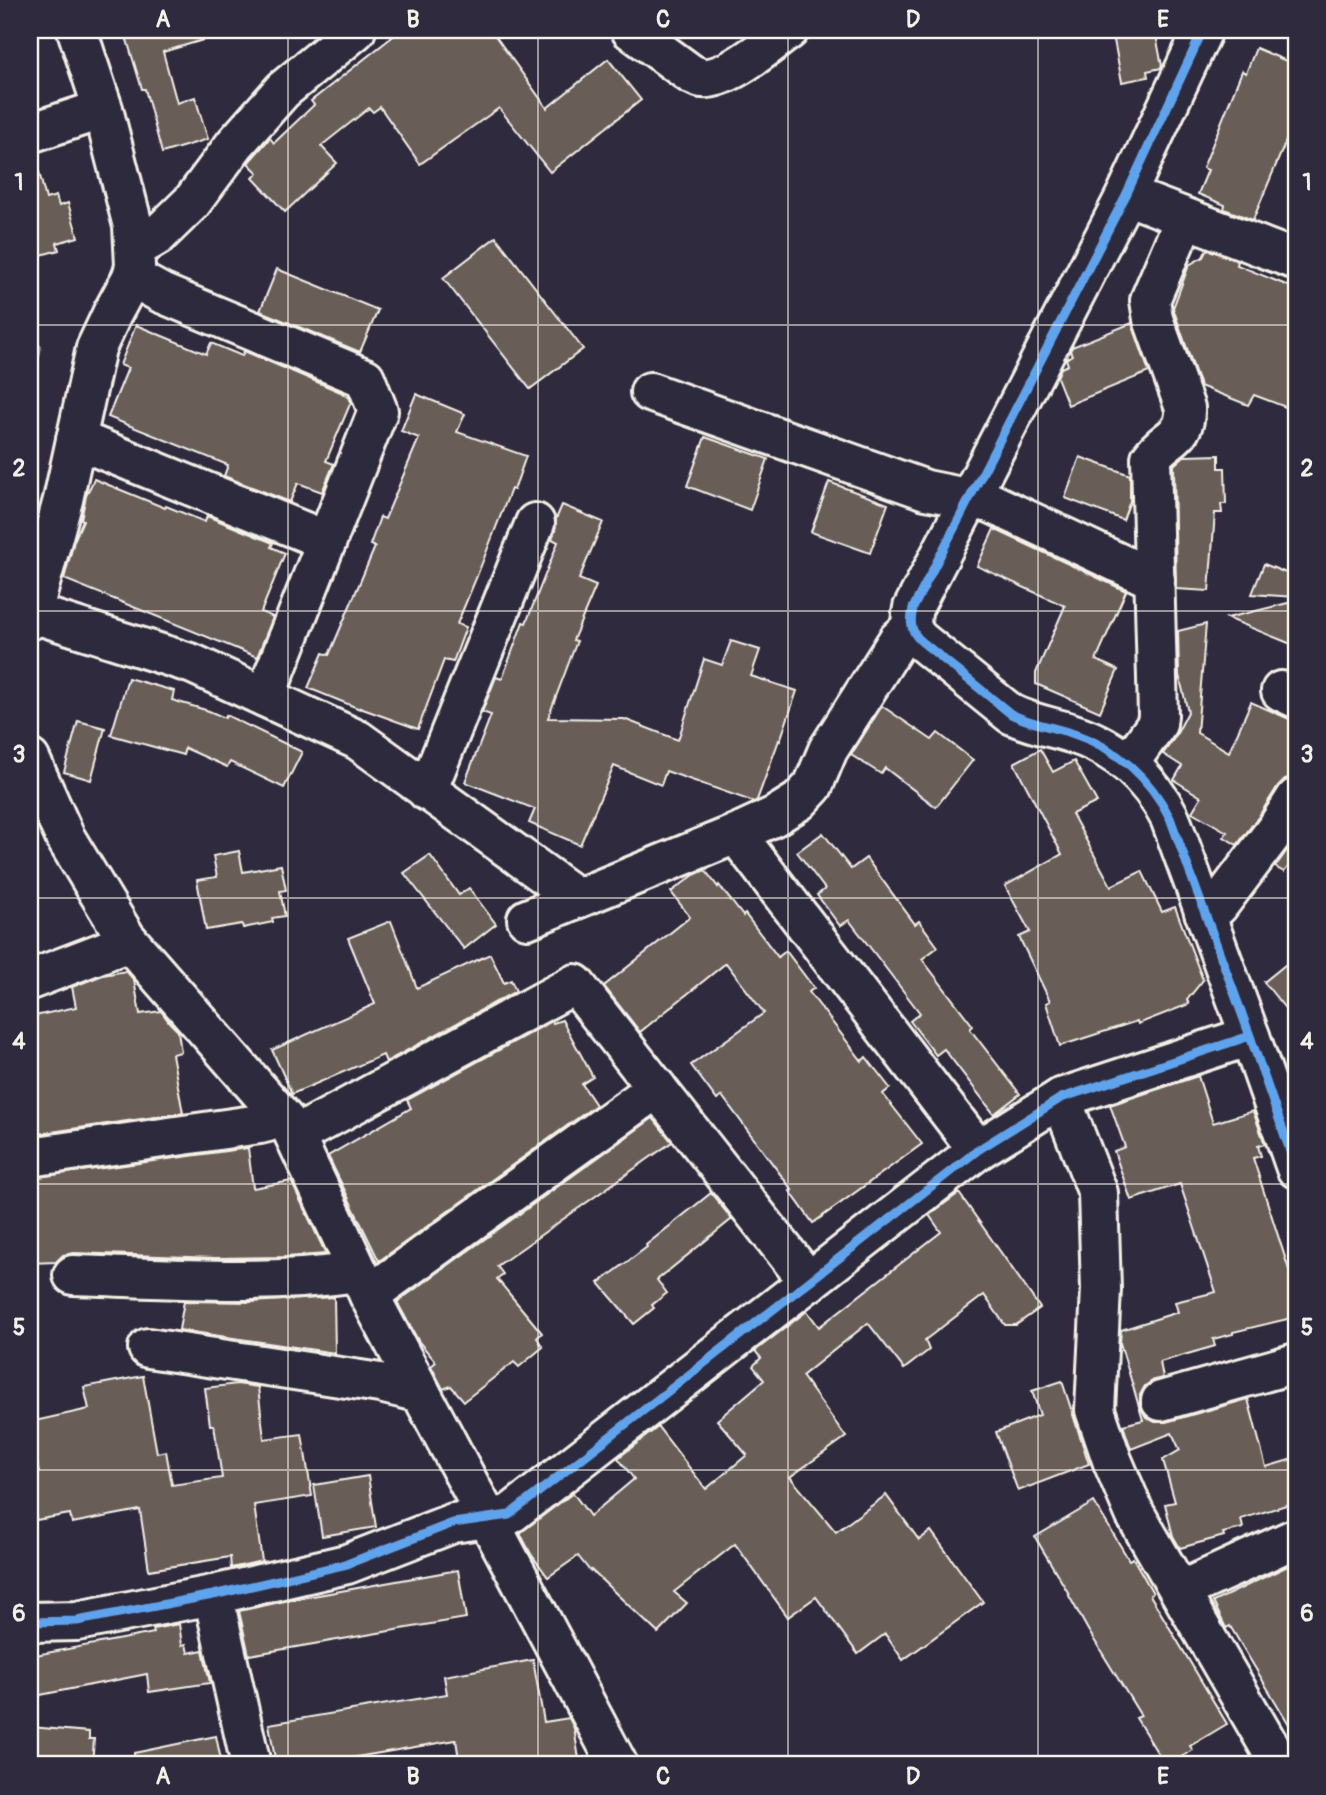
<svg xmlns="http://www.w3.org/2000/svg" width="1326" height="1795" font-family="Pangolin,sans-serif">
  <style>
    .water { fill: #54647e; stroke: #949ca8; stroke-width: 2 }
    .building { fill: #695d59; stroke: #f4f1e8; stroke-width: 2 }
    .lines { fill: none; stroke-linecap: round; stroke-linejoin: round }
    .minor-casing { stroke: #f4f1e8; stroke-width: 44 }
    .minor { stroke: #2f2a3d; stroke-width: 38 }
    .cycleway-casing { stroke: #2f2a3d; stroke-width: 13 }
    .cycleway { stroke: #60a3ed; stroke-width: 9 }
    .grid { fill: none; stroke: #f4f1e8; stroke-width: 2; stroke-opacity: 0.55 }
    .neatline { fill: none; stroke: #f4f1e8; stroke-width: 2.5 }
    .grid-label { font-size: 23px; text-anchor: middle; font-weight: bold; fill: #f4f1e8 }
  </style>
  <rect width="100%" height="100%" fill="#2f2a3d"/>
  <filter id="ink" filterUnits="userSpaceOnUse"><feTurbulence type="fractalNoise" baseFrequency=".0143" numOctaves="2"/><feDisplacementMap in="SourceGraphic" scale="14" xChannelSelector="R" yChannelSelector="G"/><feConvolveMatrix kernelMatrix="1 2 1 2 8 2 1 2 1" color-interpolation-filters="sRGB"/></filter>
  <g filter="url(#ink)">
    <polygon class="water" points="30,343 41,346 30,407"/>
    <g class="building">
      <polygon points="124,30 211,30 213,37 163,52 177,103 195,97 208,139 162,153 145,89 142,89"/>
      <polygon points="401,30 491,30 547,108 608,59 641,100 550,172 499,108 420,164 380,107 373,112 369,108 321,146 337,163 285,212 253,178 258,173 248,163 270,138 274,143 314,105 311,101"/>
      <polygon points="1141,30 1155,30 1162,66 1161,68 1147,71 1148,77 1122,82 1113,35"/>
      <polygon points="1256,48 1296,65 1296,117 1253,220 1224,209 1225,205 1198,194 1208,170 1203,168 1242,71 1246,73"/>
      <polygon points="39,172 46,199 56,196 59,206 68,203 78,237 57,243 59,250 30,258 30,173"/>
      <polygon points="496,237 583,349 530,389 443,278"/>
      <polygon points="1207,249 1238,261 1237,265 1296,289 1296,411 1254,395 1248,405 1200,386 1173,308 1189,265 1203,257"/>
      <polygon points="277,269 378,310 360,352 260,311"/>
      <polygon points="1132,323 1149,372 1068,405 1057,377 1061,368 1068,365 1066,359 1072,355 1070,351 1072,347"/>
      <polygon points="136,325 206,354 211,343 242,356 244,351 343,393 343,394 349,397 351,402 326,461 334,464 322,492 298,483 290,502 224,476 228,465 108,417 128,368 120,365"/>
      <polygon points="416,394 465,414 457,432 526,456 514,490 511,489 477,576 457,624 466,627 453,662 444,660 418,729 360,708 360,709 308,688 323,653 329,655 375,547 370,545 380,517 385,519 419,438 401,431"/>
      <polygon points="705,437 768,459 750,510 687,486"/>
      <polygon points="1219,455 1219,468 1225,468 1226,504 1221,504 1222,513 1215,513 1209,591 1176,589 1174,465 1184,456"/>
      <polygon points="1080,457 1130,475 1130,501 1123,520 1065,498"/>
      <polygon points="94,479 165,508 166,506 205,522 207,516 273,543 271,547 285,553 261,612 273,617 257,657 64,579 74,541 83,520 81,519 86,496"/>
      <polygon points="829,482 888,504 870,553 811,532"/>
      <polygon points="562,505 603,522 579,579 596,586 573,640 577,641 548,718 624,719 678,740 704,659 722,665 731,641 760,650 751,676 797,691 780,741 779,740 757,800 754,802 666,771 661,785 614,766 580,845 529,823 535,809 465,782 491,715 482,712 496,677 502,679 523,622 526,623 558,542 552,539 555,531 556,519"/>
      <polygon points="994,529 1126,591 1096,660 1118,670 1100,712 1036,684 1036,673 1065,606 977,566"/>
      <polygon points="1264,564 1296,577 1296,597 1252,594"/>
      <polygon points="1296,601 1296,646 1227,618"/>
      <polygon points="1206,624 1197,733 1229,752 1251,702 1296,722 1296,776 1285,779 1278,786 1259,816 1237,845 1224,837 1227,832 1192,812 1201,797 1174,780 1182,766 1163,754 1175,737 1188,712 1179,675 1178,631"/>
      <polygon points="128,678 174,691 172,700 209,711 225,718 226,715 302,752 284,788 230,762 227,767 185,748 183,755 111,735"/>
      <polygon points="882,706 932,740 938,733 973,760 936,807 885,768 881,774 851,755"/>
      <polygon points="78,721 105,728 91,780 64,772"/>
      <polygon points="1040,749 1053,772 1074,761 1097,802 1072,814 1111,886 1142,871 1162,912 1175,907 1203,980 1187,1000 1189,1004 1138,1024 1137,1021 1060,1046 1046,1003 1050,1001 1019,937 1030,932 1005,886 1062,854 1014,763"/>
      <polygon points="823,833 851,869 866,858 915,924 919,921 938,947 922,959 973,1026 970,1029 1020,1094 994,1114 944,1049 936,1055 910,1021 920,1013 849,920 840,926 817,895 825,889 797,852"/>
      <polygon points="1296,838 1296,857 1284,872 1275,867"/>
      <polygon points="239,851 243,872 281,865 286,890 280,891 285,916 272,918 273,922 243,928 242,924 206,930 197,880 217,877 213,856"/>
      <polygon points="430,855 459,895 469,888 496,924 464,949 404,873"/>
      <polygon points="705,870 718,887 719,885 743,916 745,914 778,957 786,951 814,988 809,992 862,1061 866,1057 890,1088 883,1094 922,1144 813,1223 790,1191 792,1190 722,1096 717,1100 691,1065 764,1013 726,963 640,1032 604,986 690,917 671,892 694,875"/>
      <polygon points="391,921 417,988 490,954 504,983 511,980 516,991 386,1062 383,1055 292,1094 272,1050 375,1004 348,938"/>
      <polygon points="1296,956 1296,1022 1264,982"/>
      <polygon points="126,971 134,980 140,1014 161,1011 170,1023 178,1031 181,1052 172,1054 183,1113 30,1135 30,1017 76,1007 72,987 103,975"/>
      <polygon points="562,1020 593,1077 582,1084 596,1105 379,1261 328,1156 411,1108 407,1100 552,1021 553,1023"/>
      <polygon points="1198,1076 1213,1123 1253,1111 1265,1144 1258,1146 1261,1156 1253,1158 1292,1279 1296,1296 1296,1317 1233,1332 1233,1334 1213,1339 1215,1346 1160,1362 1163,1378 1154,1380 1145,1386 1140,1395 1140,1406 1146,1417 1155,1422 1166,1422 1248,1399 1266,1467 1296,1458 1296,1502 1241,1519 1243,1528 1223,1533 1224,1536 1180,1548 1173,1536 1165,1504 1175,1502 1163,1460 1180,1450 1172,1433 1131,1449 1123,1425 1143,1420 1120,1343 1121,1330 1178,1312 1175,1302 1216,1292 1180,1184 1131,1200 1114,1151 1125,1147 1110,1105"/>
      <polygon points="653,1118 672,1142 497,1266 503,1274 497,1279 542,1333 537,1338 543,1347 519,1367 514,1362 464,1401 451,1386 443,1389 431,1366 436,1362 419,1342 397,1302"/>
      <polygon points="248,1148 253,1188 291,1181 326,1254 286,1257 216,1258 74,1253 63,1255 56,1262 30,1263 30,1178"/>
      <polygon points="711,1193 732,1219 657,1280 667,1293 652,1305 654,1308 634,1324 599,1283 647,1247 646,1245"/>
      <polygon points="959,1193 1040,1308 1016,1325 1005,1325 984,1295 925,1340 929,1350 904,1369 868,1323 802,1376 846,1437 790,1477 836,1532 886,1495 919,1540 931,1531 983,1602 903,1660 885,1634 858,1654 816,1597 788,1617 735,1544 674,1592 687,1603 658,1633 591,1570 590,1571 578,1556 548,1577 531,1554 520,1533 573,1493 590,1516 634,1479 618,1458 658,1427 706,1489 747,1455 717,1420 764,1380 753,1366 761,1358 755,1351 807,1311 819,1327 941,1232 929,1215"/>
      <polygon points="334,1297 335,1353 179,1330 184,1301 251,1302"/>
      <polygon points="143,1376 157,1453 166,1451 172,1485 222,1478 214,1425 210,1425 205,1388 237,1384 258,1387 264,1439 302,1434 312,1496 254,1505 262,1561 231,1568 230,1557 149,1570 140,1510 72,1523 70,1514 36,1520 30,1484 30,1473 39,1472 30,1435 30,1422 89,1409 84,1387"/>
      <polygon points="1062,1381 1089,1464 1018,1491 996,1432 1040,1415 1032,1391"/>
      <polygon points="368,1476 376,1527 322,1536 314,1485"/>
      <polygon points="1094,1502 1129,1560 1133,1558 1153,1593 1150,1595 1227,1724 1190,1746 1193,1750 1168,1765 1165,1765 1136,1718 1141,1716 1088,1630 1068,1594 1069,1594 1035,1537"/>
      <polygon points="1296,1562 1296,1736 1230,1626 1226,1628 1213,1602"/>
      <polygon points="458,1570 466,1618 249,1655 239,1611 285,1601"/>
      <polygon points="179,1624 182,1645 186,1644 188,1653 203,1650 210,1683 149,1692 147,1674 30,1697 30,1656 154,1633 153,1629"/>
      <polygon points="533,1660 544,1722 569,1718 574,1728 579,1759 544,1765 460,1765 456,1740 310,1765 276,1765 269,1724 447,1694 444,1676"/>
      <polygon points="30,1727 89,1732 89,1739 94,1739 92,1765 51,1765 30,1762"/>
      <polygon points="216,1736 222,1765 135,1765 134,1753"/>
    </g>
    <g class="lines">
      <g class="minor-casing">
        <g id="minor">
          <path d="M631,30L691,74C695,75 698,78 702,78C727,81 769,44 789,30"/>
          <path d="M1203,30L1126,195L913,608C910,622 910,631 921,641L1011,714C1031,724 1053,727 1074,734C1117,748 1150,778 1170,818L1250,1036L1296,1168"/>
          <polyline points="30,133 103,109"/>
          <polyline points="1126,195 1296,260"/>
          <polyline points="135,249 157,236 192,202 235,144 283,90 356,30"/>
          <polyline points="132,277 161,293 365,378 378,411 265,697"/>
          <polyline points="650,392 926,490 991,503 1155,580"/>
          <polyline points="76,439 327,541"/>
          <polyline points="32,613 193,664 345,734 358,740 577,898"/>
          <polyline points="30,620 63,500 96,348 112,314 132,277 135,266 133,226 103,109 77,30"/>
          <polyline points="1281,691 1296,698"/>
          <polyline points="30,759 65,837 126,938 290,1126 369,1295 618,1765"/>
          <path d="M1129,763L1157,724L1158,715L1151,458C1166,436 1186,439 1185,408L1153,319L1150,300L1185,218"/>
          <polyline points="427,791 535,523"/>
          <polyline points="736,834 978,1150"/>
          <polyline points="1204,912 1218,906 1277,828 1296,798"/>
          <polyline points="527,919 736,834 775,816 799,801 813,786 828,750 898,640 911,628"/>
          <polyline points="30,980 129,942"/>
          <polyline points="1061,1098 1098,1193 1101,1289 1095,1410 1112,1460 1135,1514 1280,1765"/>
          <polyline points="295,1136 575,984 809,1282"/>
          <polyline points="30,1157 260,1124 268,1122 278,1113"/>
          <path d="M73,1275C168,1278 263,1286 358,1272"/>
          <polyline points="369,1295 657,1088"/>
          <polyline points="148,1348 380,1383 421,1393"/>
          <polyline points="1161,1401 1296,1363"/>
          <polyline points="1180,1591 1296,1538"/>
          <polyline points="213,1595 251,1765"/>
          <polyline points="30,1622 77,1621 213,1595 347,1564 453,1523 509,1515 978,1150 1061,1098 1250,1036"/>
        </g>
      </g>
      <use href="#minor" class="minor"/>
      <g class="cycleway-casing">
        <g id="cycleway">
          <path d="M1203,30L1126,195L913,608C910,622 910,631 921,641L1011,714C1031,724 1053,727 1074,734C1117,748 1150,778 1170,818L1250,1036L1296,1168"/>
          <polyline points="30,1622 77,1621 213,1595 347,1564 453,1523 509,1515 978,1150 1061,1098 1250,1036"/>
        </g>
      </g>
      <use href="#cycleway" class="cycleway"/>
    </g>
  </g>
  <path class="grid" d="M288,30V1765M538,30V1765M788,30V1765M1038,30V1765M30,325H1296M30,611H1296M30,898H1296M30,1184H1296M30,1470H1296"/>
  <rect width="1326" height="1795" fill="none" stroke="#2f2a3d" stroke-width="77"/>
  <rect x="38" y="38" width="1250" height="1718" class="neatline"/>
  <g class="grid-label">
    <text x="163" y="27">A</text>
    <text x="413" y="27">B</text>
    <text x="663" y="27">C</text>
    <text x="913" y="27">D</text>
    <text x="1163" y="27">E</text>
    <text x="19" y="190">1</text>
    <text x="1307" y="190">1</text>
    <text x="19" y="476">2</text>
    <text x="1307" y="476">2</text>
    <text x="19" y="762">3</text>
    <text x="1307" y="762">3</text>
    <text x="19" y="1049">4</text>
    <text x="1307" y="1049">4</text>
    <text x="19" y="1335">5</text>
    <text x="1307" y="1335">5</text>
    <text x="19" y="1621">6</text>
    <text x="1307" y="1621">6</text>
    <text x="163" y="1784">A</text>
    <text x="413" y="1784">B</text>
    <text x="663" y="1784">C</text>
    <text x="913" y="1784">D</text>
    <text x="1163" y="1784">E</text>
  </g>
</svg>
